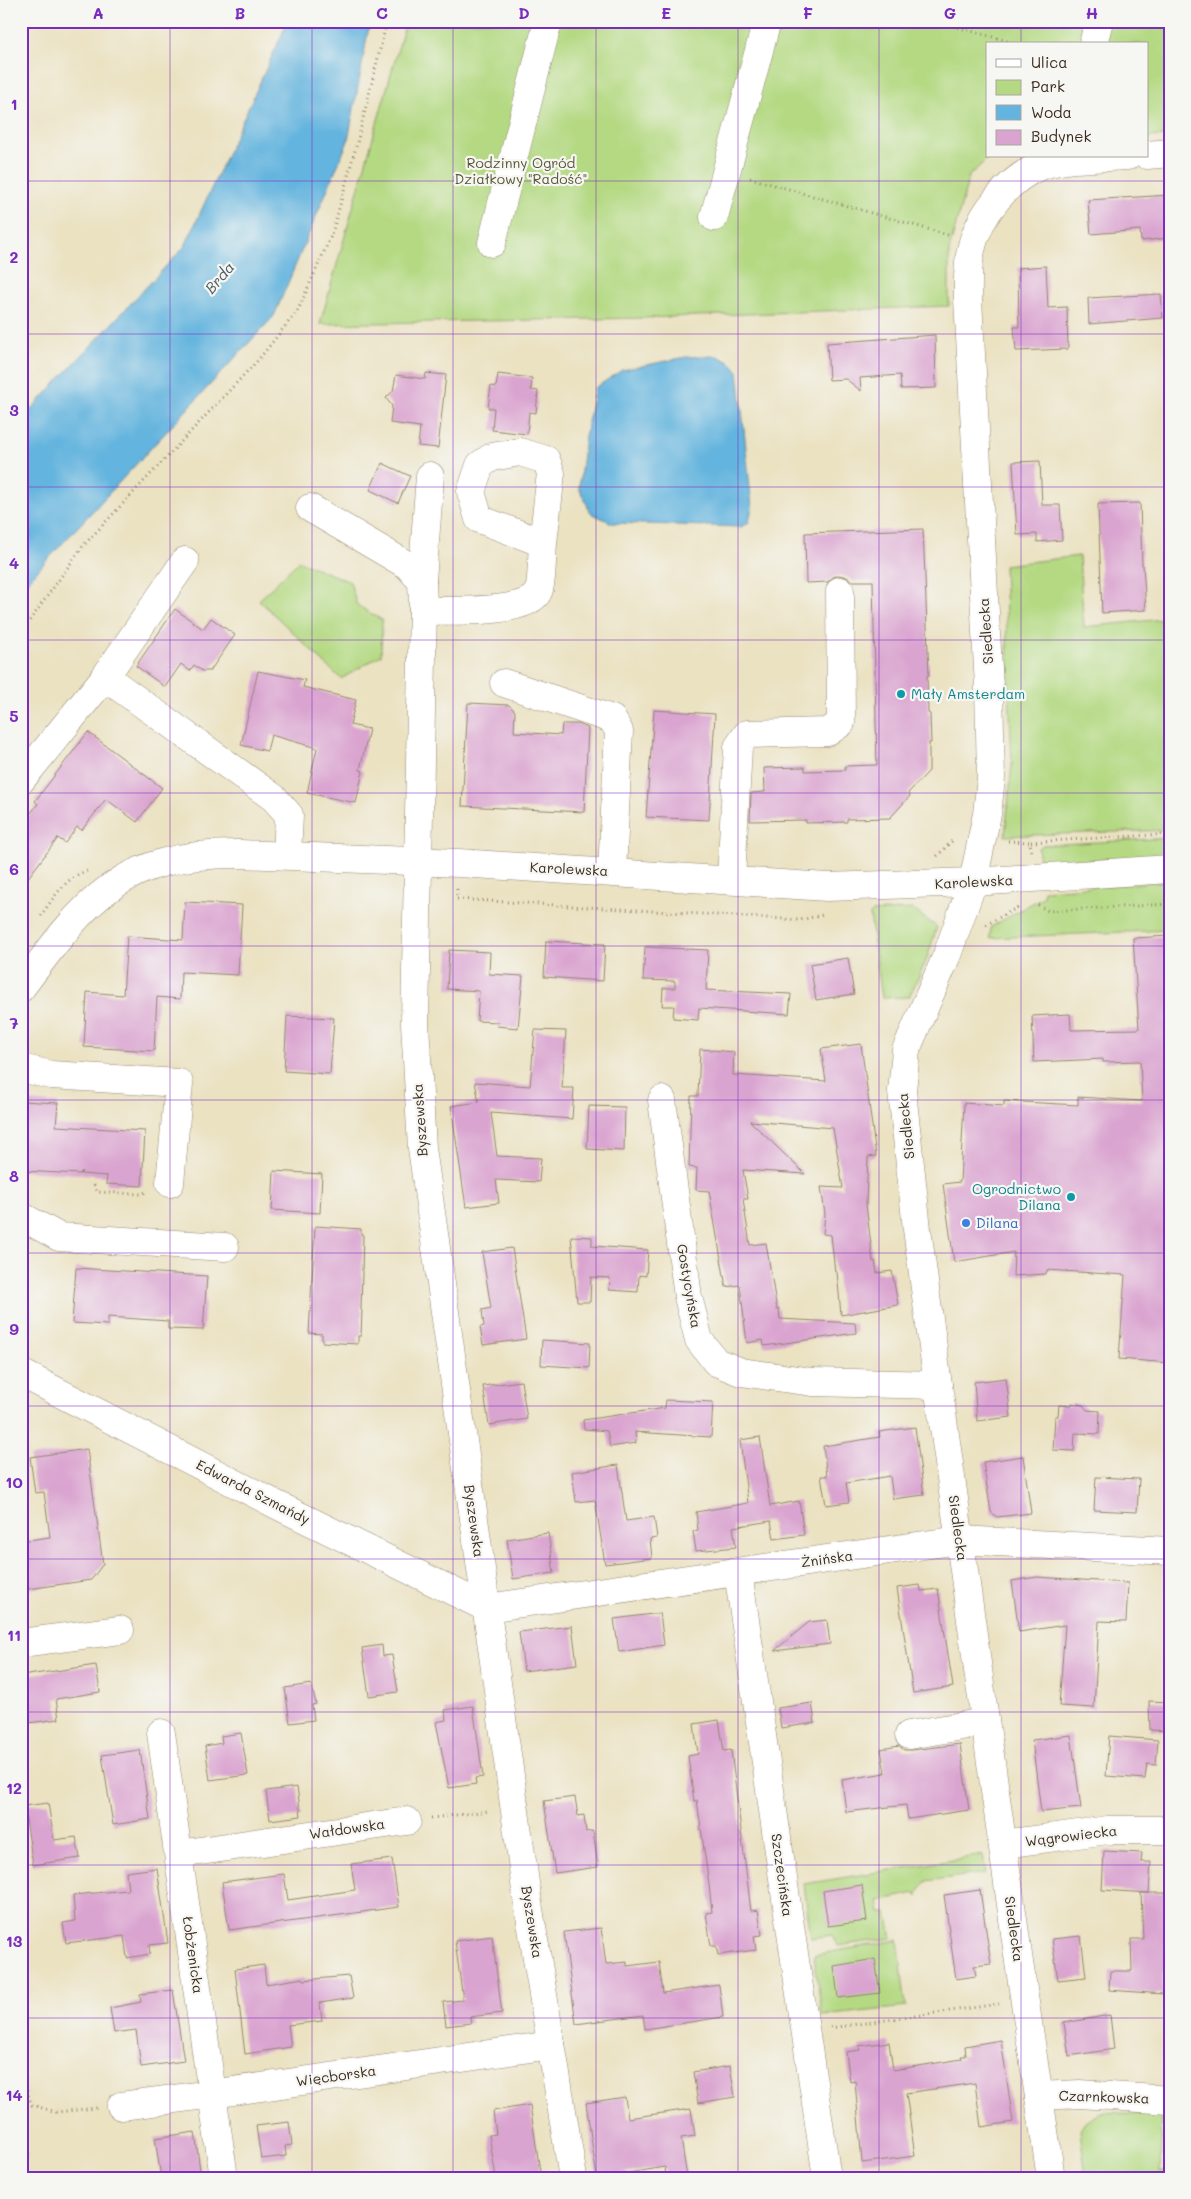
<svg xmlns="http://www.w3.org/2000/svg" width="1191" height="2199" font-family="Mali,sans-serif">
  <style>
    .green { fill: #b4d982; stroke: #788250 }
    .water { fill: #63b4de; stroke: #4f6f7e }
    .building { fill: #daa4d0 }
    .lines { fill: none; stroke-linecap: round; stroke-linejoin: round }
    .minor-casing { stroke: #938670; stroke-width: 29 }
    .path { stroke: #938670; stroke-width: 3; stroke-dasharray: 1 4; stroke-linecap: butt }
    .minor { stroke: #fff; stroke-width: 28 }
    .grid { fill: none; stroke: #7b2cbf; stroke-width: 1; stroke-opacity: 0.55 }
    .culture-dot { fill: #0f9aa8; stroke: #f6f6f2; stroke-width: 2 }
    .shop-dot { fill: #3f7fe0; stroke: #f6f6f2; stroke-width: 2 }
    .labels { text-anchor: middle; stroke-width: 4.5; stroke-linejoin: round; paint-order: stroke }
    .park-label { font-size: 14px; fill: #595637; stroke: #f6f6f2 }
    .street-label { font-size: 14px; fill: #3b2a1e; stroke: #f6f6f2 }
    .culture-label { font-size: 14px; fill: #0d838f; stroke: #f6f6f2; text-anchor: start }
    .shop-label { font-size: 14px; fill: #366cbe; stroke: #f6f6f2; text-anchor: start }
    .water-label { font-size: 15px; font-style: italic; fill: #495a61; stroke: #f6f6f2 }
    .neatline { fill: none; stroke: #7b2cbf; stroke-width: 2 }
    .grid-label { font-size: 16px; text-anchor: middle; font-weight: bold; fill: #7b2cbf }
  </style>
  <rect width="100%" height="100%" fill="#f6f6f2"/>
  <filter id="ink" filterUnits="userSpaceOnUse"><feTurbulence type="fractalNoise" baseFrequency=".02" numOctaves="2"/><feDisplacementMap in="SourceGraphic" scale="10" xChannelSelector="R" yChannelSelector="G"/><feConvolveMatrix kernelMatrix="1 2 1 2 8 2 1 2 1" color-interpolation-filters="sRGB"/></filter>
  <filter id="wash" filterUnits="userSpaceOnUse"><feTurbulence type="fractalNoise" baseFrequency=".0096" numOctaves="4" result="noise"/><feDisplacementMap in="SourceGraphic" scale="20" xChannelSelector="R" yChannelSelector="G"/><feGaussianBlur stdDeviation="1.12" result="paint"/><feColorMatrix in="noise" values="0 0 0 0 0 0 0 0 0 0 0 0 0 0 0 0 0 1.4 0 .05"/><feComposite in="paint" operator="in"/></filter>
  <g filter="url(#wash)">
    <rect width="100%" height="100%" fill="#ebe2c2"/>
    <g class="green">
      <polygon points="406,21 1170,21 1170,136 1147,137 1147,44 987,44 987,156 990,156 969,176 949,251 949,306 645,318 320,324"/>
      <polygon points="1079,556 1084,627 1164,619 1170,714 1170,830 1005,836 1012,764 1004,565"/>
      <polygon points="299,561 350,582 357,605 382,620 381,655 341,679 259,600"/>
      <polygon points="1170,838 1170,855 1166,856 1040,863 1038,848 1043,845"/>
      <polygon points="1170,881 1170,930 990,938 991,927 1043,897 1044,890"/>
      <polygon points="912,909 937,927 926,961 909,997 882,998 870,915 873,912"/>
      <polygon points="983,1855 986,1873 926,1881 917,1893 917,1896 915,1893 878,1901 880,1913 887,1913 892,1938 838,1946 832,1935 811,1938 804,1884"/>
      <polygon points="898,1940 906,2007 822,2016 814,1955"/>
      <polygon points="1101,2112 1162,2115 1160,2172 1169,2172 1169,2178 1086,2178 1080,2130 1085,2122"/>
    </g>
    <g class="water">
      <polygon points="288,21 370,21 348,141 274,316 21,588 21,420 185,246"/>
      <polygon points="718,356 731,363 738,371 752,507 749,522 741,527 612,523 591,513 579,488 585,436 595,388 622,370 686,357"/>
      <polygon points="21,2112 26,2153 23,2178 21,2178"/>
    </g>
    <g id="blocks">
      <g class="building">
        <polygon points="1170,195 1170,238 1141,241 1140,230 1091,234 1088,200"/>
        <polygon points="1046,266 1048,308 1067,307 1068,349 1016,351 1014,327 1019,327 1018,268"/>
        <polygon points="1161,294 1163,318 1089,324 1088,298"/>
        <polygon points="935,335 936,388 901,389 900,375 860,378 861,391 846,379 829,380 827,343"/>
        <polygon points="426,373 446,375 438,448 418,446 420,427 390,423 392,406 386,398 393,391 396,375 425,379"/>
        <polygon points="498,374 532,378 531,390 538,391 536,413 529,412 527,434 492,430 494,408 488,408 491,386 496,387"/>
        <polygon points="1040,461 1042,505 1060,505 1062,540 1037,542 1037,534 1017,535 1013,462"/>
        <polygon points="382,463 410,476 398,503 370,490"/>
        <polygon points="1140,503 1142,565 1143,565 1146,610 1102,613 1098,504"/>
        <polygon points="923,529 929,675 927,675 928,713 930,714 931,743 929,743 929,771 908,793 910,796 890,818 847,819 847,822 806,823 806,820 750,821 751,793 765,792 764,768 805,767 805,771 845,770 845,766 877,765 873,581 852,581 847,577 839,575 833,577 828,582 806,583 805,533"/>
        <polygon points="175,609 203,629 211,618 235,635 210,671 202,671 194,665 190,671 181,664 165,687 136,666"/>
        <polygon points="258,671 305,680 303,687 356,700 350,725 369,729 360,770 363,771 356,803 307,793 317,748 271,735 267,751 241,745"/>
        <polygon points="468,703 509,705 515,711 514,732 561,735 562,724 578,724 588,728 584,812 462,806"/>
        <polygon points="654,710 715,714 709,820 646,817"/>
        <polygon points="88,732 162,788 137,822 106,799 82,830 77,827 65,843 58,838 21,887 21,825 38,804 35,801"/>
        <polygon points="185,902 242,905 238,975 181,972 180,999 157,997 154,1051 84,1047 87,992 123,995 127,936 183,940"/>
        <polygon points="1170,936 1170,1363 1119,1359 1125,1275 1047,1270 1046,1274 1013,1276 1014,1252 954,1262 943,1184 960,1182 964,1103 1004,1106 1004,1101 1078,1105 1078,1097 1142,1101 1140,1061 1103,1062 1103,1059 1034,1062 1032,1016 1070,1014 1071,1030 1139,1029 1133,938"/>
        <polygon points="546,941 605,944 603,981 544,977"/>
        <polygon points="645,947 708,950 706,990 791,994 789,1014 699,1008 698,1020 673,1018 674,1006 662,1006 663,988 675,988 675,981 643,980"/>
        <polygon points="449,950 490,952 489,974 523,976 518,1028 497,1026 498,1022 477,1021 479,991 447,989"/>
        <polygon points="848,958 854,994 816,1000 810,964"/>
        <polygon points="287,1016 334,1018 330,1074 284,1071"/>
        <polygon points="535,1030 566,1031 562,1088 574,1088 572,1119 491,1113 497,1156 541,1158 539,1182 496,1180 499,1203 466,1207 451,1106 479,1102 475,1082 530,1086"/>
        <polygon points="861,1044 876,1156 868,1157 866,1204 873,1262 875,1261 877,1273 892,1271 898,1305 841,1315 837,1272 835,1272 831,1235 823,1234 825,1214 821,1187 843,1188 833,1128 750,1121 805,1174 743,1170 748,1199 743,1199 750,1245 766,1243 777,1310 779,1309 780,1319 855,1323 856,1333 764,1346 763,1340 747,1343 740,1285 726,1287 709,1191 696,1190 697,1168 689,1167 691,1096 698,1096 700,1049 734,1052 733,1075 826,1081 821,1049"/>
        <polygon points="21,1101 58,1103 56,1126 145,1131 142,1186 106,1184 107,1176 81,1174 82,1171 80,1174 21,1171"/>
        <polygon points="589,1106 625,1107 624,1151 587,1149"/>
        <polygon points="274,1171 322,1174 320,1213 272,1210"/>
        <polygon points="315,1226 361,1229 361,1234 363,1235 361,1310 362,1311 361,1336 358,1336 358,1344 322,1342 322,1334 309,1333"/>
        <polygon points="571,1236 592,1237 592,1246 648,1250 646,1276 639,1275 638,1292 609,1290 610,1278 591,1277 590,1302 577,1302"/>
        <polygon points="512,1248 526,1339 483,1345 480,1327 484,1326 482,1310 491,1308 482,1252"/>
        <polygon points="76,1268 207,1276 203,1330 168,1329 168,1321 108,1317 108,1325 72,1323"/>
        <polygon points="542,1340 590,1343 589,1368 541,1365"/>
        <polygon points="1006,1378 1011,1417 977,1421 974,1382"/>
        <polygon points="521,1381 527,1419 489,1425 483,1386"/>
        <polygon points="666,1400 713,1402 711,1437 635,1432 636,1443 610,1447 607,1431 584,1429 583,1420 665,1408"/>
        <polygon points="1072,1403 1083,1405 1087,1410 1100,1411 1099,1434 1075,1433 1074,1451 1053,1450 1055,1416 1058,1416 1059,1405 1070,1406"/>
        <polygon points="915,1427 924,1495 893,1499 890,1476 846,1483 849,1502 826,1505 821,1476 827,1476 823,1446 880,1437 879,1432"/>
        <polygon points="760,1437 770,1506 799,1501 804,1535 774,1539 771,1521 733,1527 736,1547 696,1551 693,1531 698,1530 696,1512 748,1503 740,1440"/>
        <polygon points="87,1449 103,1564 91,1580 21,1590 21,1541 50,1537 44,1492 35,1493 30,1457"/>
        <polygon points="1023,1456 1031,1513 997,1517 991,1512 983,1462"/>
        <polygon points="618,1465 626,1521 654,1517 657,1538 650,1539 652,1558 605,1564 595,1500 576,1502 572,1472"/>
        <polygon points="1096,1477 1139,1479 1137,1512 1094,1510"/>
        <polygon points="548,1533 554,1573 513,1579 507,1539"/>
        <polygon points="1037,1577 1128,1583 1126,1622 1099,1621 1094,1708 1059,1706 1065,1625 1019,1632 1012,1581"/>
        <polygon points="920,1585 921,1591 938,1589 953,1687 913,1693 897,1588"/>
        <polygon points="660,1613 664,1645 619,1652 614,1619"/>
        <polygon points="827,1620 830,1644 774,1651 809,1622"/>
        <polygon points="572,1626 577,1664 524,1671 519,1632"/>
        <polygon points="382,1645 383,1656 392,1655 398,1692 369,1696 362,1648"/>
        <polygon points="96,1665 100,1692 56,1699 59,1719 21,1724 21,1676"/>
        <polygon points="311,1684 316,1704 312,1705 314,1720 290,1723 285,1688"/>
        <polygon points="1149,1701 1170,1702 1170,1731 1150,1730"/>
        <polygon points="812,1703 815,1723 781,1728 778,1708"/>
        <polygon points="473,1706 483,1777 475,1778 476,1784 449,1788 436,1722 446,1720 445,1710"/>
        <polygon points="719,1720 724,1751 731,1750 751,1911 758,1910 762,1935 754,1936 756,1950 718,1955 716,1946 711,1946 706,1913 712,1912 709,1885 697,1800 694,1801 688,1756 698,1754 694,1724"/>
        <polygon points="241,1733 248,1775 210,1780 205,1746 222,1743 221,1736"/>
        <polygon points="1071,1735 1081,1808 1041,1812 1032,1740"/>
        <polygon points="1109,1736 1158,1740 1156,1765 1147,1764 1145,1779 1106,1776"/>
        <polygon points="960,1744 969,1810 908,1819 906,1805 846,1812 842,1780 885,1773 881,1749 899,1746 904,1750 912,1750"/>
        <polygon points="140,1750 150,1819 113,1825 102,1755"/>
        <polygon points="297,1787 301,1816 270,1820 266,1791"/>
        <polygon points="575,1797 578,1816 584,1815 586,1832 593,1831 598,1867 555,1873 544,1801"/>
        <polygon points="48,1803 54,1840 76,1837 80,1858 33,1865 24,1806"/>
        <polygon points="1104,1851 1142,1853 1141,1862 1151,1862 1149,1893 1102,1890"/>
        <polygon points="392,1859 399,1907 229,1930 222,1882 284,1874 288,1900 355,1890 351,1864"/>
        <polygon points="157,1868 168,1943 149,1945 150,1954 127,1958 124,1936 66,1943 63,1923 75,1921 73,1895 128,1890 126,1872"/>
        <polygon points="862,1885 867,1921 828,1926 823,1891"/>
        <polygon points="980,1890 991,1964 974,1966 976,1976 956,1979 944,1895"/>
        <polygon points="1141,1893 1170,1893 1170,1972 1163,1972 1163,1994 1109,1990 1110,1971 1132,1971 1131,1939 1143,1939"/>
        <polygon points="601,1928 606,1964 627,1962 627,1966 659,1962 663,1993 719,1985 723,2017 645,2029 643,2015 576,2024 564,1932"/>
        <polygon points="492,1936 502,2013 470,2017 471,2023 446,2026 443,2002 463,2000 455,1941"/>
        <polygon points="1081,1936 1086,1977 1058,1980 1052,1939"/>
        <polygon points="875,1959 880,1993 838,1998 834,1966"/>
        <polygon points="264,1965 266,1984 303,1978 304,1980 349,1976 353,1998 320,2003 322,2021 288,2025 291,2047 245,2054 235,1969"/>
        <polygon points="173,1990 184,2061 141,2067 136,2030 114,2033 110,2008 141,2002 140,1994"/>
        <polygon points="1110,2015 1114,2049 1069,2056 1064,2023"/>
        <polygon points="1001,2040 1013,2122 981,2127 975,2083 906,2093 915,2156 862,2163 855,2081 850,2082 846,2052 860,2050 859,2046 889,2042 893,2070 962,2059 961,2056 966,2056 965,2046"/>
        <polygon points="730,2066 735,2097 698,2103 693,2072"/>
        <polygon points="625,2097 628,2118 691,2109 695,2136 681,2138 687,2178 666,2178 665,2167 597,2178 586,2103"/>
        <polygon points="530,2105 541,2178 506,2178 505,2175 496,2177 489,2135 496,2134 493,2111"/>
        <polygon points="289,2122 292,2145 285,2146 286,2156 261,2159 256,2126"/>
        <polygon points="195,2132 201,2178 161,2178 155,2138"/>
      </g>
    </g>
  </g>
  <g filter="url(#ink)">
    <use href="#blocks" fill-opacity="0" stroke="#938670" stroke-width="1"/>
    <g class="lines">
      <g class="minor-casing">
        <g id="minor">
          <polyline points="1093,44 1099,21"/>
          <polyline points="1147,155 1170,153"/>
          <polyline points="714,217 767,21"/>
          <polyline points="492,243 548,21"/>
          <polyline points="310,508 407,565 422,581 423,605 415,1023 422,1148 527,1897 573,2178"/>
          <polyline points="422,581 430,476"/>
          <path d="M423,611C447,610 526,615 538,592C542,585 542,553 543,543L479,519L471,492L480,465L492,457L520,452L546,460L551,473L543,543"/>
          <polyline points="105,677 185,561"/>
          <polyline points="504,683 612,719 619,731 612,872"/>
          <polyline points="21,780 105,677 274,798 289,815 287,855"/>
          <polyline points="731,880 738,747 747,734 828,732 841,723 840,591"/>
          <path d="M21,988C87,899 121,853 240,854L459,863L827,887L973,882L1170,869"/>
          <polyline points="21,1068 51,1075 179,1083 170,1183"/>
          <polyline points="662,1100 688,1297 699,1340 716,1362 741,1372 812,1382 938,1385"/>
          <polyline points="21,1216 59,1237 225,1247"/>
          <polyline points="21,1373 277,1505 487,1608 959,1540 1170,1551"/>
          <polyline points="738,1572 827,2178"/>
          <polyline points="21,1643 120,1630"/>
          <polyline points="161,1733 224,2178"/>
          <polyline points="909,1735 985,1722"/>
          <polyline points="1003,1844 1108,1830 1170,1830"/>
          <polyline points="179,1854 407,1821"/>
          <polyline points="1039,2096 1080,2094 1170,2100"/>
          <polyline points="121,2106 212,2094 551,2045"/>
          <path d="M1051,2178L1019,1962L938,1385L917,1229L902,1091L906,1050L947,955L973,882L987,814L991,778L989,687L968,299C968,283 967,266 971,250C978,216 1009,177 1043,165C1069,157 1100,158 1127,156"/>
        </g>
      </g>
      <g class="path">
        <polyline points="934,21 1019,44"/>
        <polyline points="750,178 948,235"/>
        <polyline points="21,633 83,546 259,359 298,310 332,234 357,143 387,21"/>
        <polyline points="1008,841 1030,842"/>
        <polyline points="1031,851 1030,842 1170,834"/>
        <polyline points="937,856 954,839"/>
        <polyline points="457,889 457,899 800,920 823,915"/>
        <polyline points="1038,905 1048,911 1170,904"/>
        <path d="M41,916C53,898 66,877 87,871"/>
        <polyline points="986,925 1020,906"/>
        <polyline points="94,1185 97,1192 141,1194 146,1192"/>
        <polyline points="431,1818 489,1811"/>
        <polyline points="830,2028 999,2004"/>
        <polyline points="21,2056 28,2095 32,2105 56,2112 97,2108"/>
      </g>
      <use href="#minor" class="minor"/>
    </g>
  </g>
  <path class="grid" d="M170,21V2178M312,21V2178M453,21V2178M596,21V2178M738,21V2178M879,21V2178M1021,21V44M1021,156V2178M21,181H1170M21,334H1170M21,487H1170M21,640H1170M21,793H1170M21,946H1170M21,1100H1170M21,1253H1170M21,1406H1170M21,1559H1170M21,1712H1170M21,1865H1170M21,2018H1170"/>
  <g class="culture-dot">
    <circle cx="901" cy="694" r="5"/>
    <circle cx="1071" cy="1197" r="5"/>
  </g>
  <circle class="shop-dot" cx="966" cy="1223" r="5"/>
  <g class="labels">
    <g class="park-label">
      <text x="521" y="168">Rodzinny Ogród<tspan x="521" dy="16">Działkowy "Radość"</tspan></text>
    </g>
    <g class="street-label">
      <text transform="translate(986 631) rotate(-94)" y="5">Siedlecka</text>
      <text transform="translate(569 869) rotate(3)" y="5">Karolewska</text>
      <text transform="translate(974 882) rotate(-3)" y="5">Karolewska</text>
      <text transform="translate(420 1120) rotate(-94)" y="5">Byszewska</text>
      <text transform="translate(906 1126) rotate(-96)" y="5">Siedlecka</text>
      <text transform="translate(689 1286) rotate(80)" y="5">Gostycyńska</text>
      <text transform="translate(253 1492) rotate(27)" y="5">Edwarda Szmańdy</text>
      <text transform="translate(474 1521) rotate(82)" y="5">Byszewska</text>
      <text transform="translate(958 1528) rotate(82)" y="5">Siedlecka</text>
      <text transform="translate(827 1559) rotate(-8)" y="5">Żnińska</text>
      <text transform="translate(347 1829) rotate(-8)" y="5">Wałdowska</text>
      <text transform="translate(1071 1836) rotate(-7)" y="5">Wągrowiecka</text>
      <text transform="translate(782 1875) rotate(82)" y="5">Szczecińska</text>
      <text transform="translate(532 1922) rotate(81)" y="5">Byszewska</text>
      <text transform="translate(1014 1929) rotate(82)" y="5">Siedlecka</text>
      <text transform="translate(193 1955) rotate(82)" y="5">Łobżenicka</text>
      <text transform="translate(336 2076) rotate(-8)" y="5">Więcborska</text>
      <text transform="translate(1104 2097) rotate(2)" y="5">Czarnkowska</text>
    </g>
    <g class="culture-label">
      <text x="911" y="699">Mały Amsterdam</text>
      <text x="1061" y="1194" text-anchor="end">Ogrodnictwo<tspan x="1061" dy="16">Dilana</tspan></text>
    </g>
    <g class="shop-label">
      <text x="976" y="1228">Dilana</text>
    </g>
    <g class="water-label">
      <text transform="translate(220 278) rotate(-49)" y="5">Brda</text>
    </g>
  </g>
  <rect width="1191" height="2199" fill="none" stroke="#f6f6f2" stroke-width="55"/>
  <rect x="986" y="42" width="162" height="115" fill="#f6f6f2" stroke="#aba49d"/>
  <rect x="996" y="59" width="25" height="8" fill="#ffffff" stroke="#aba49d"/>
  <text x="1031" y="68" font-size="15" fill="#3b2a1e">Ulica</text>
  <rect x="996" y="80" width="25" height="15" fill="#b4d982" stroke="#aba49d"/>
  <text x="1031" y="92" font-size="15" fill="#3b2a1e">Park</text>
  <rect x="996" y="105" width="25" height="15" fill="#63b4de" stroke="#aba49d"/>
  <text x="1031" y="118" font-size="15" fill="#3b2a1e">Woda</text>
  <rect x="996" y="130" width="25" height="15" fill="#daa4d0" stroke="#aba49d"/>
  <text x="1031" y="142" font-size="15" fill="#3b2a1e">Budynek</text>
  <rect x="28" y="28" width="1136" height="2144" class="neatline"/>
  <g class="grid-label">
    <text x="98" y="19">A</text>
    <text x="240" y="19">B</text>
    <text x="382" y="19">C</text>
    <text x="524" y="19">D</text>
    <text x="666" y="19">E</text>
    <text x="808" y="19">F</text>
    <text x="950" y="19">G</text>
    <text x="1092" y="19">H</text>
    <text x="14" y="110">1</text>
    <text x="14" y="263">2</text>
    <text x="14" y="416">3</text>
    <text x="14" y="569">4</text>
    <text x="14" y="722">5</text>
    <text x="14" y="875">6</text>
    <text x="14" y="1029">7</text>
    <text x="14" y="1182">8</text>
    <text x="14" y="1335">9</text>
    <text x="14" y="1488">10</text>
    <text x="14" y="1641">11</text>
    <text x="14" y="1794">12</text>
    <text x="14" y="1947">13</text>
    <text x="14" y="2101">14</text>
  </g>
</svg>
